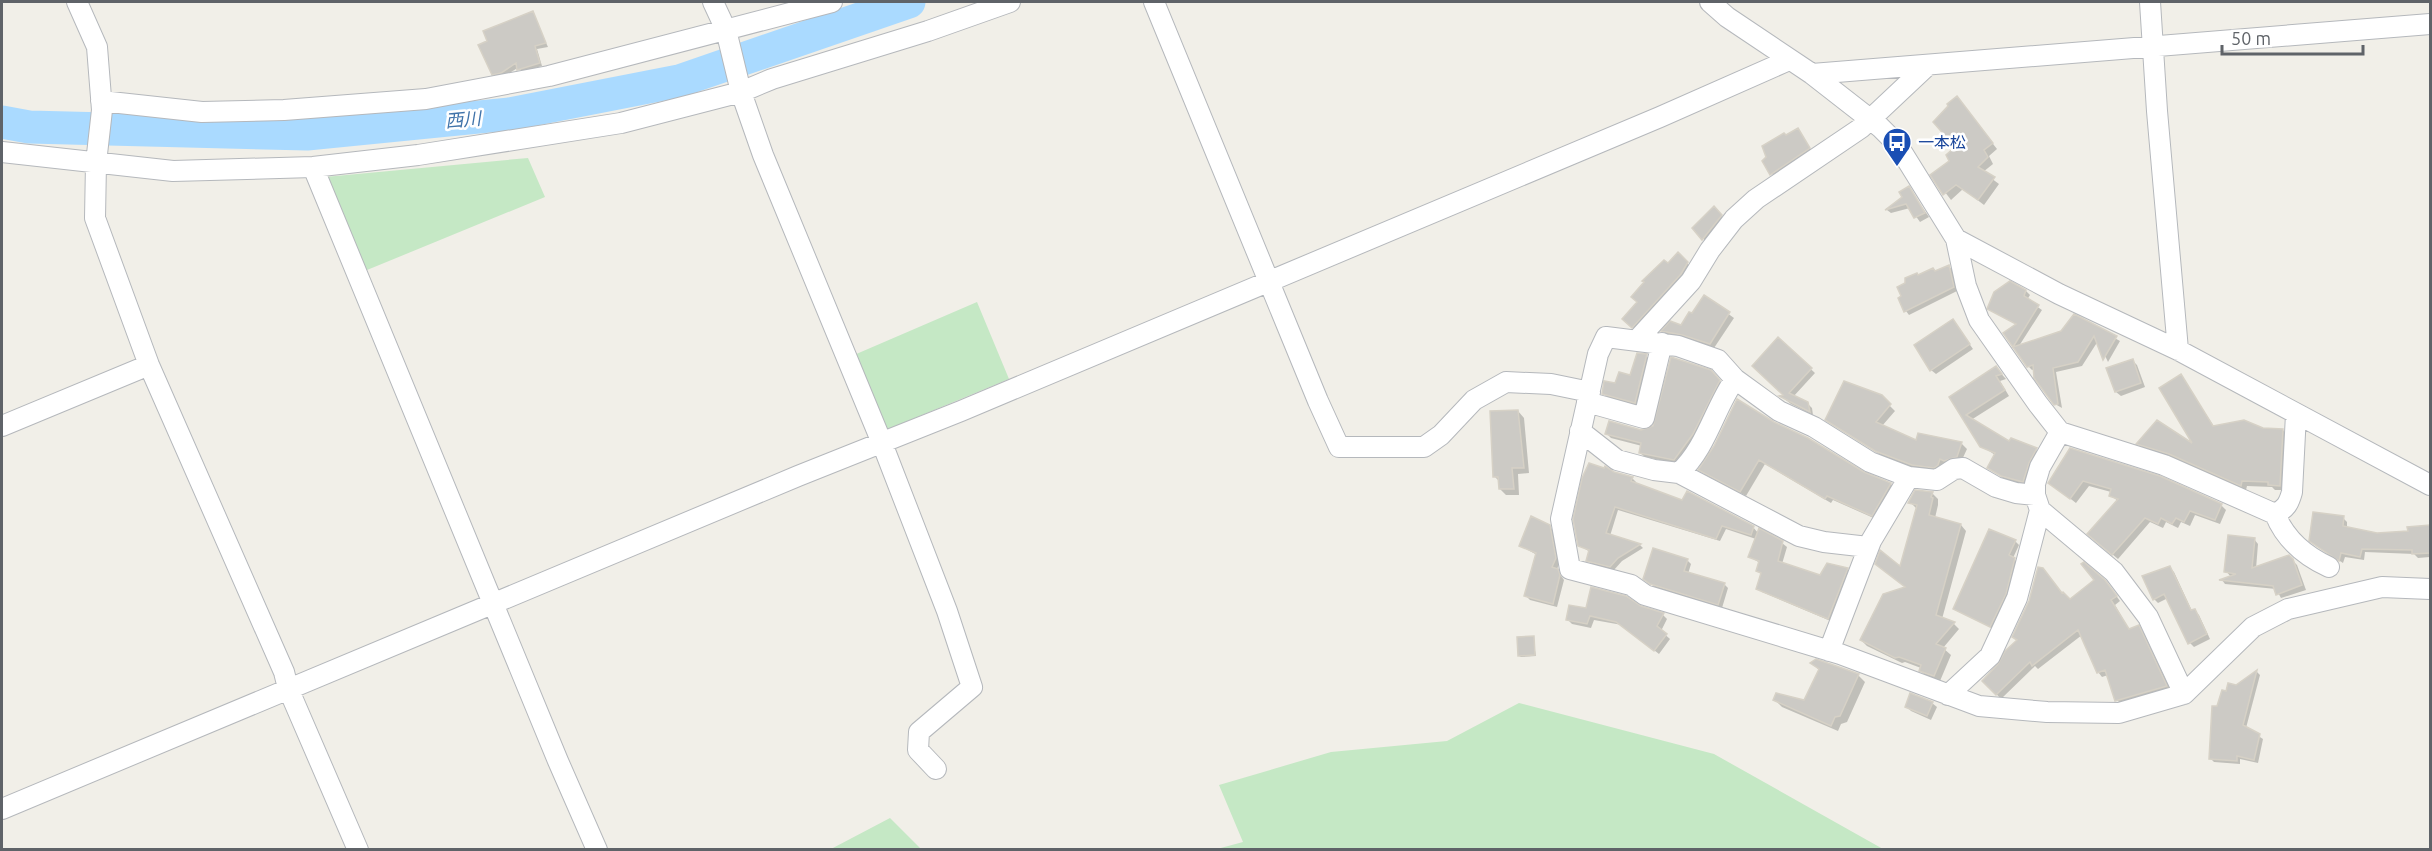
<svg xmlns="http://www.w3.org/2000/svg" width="2432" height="851" viewBox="0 0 2432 851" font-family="Ubuntu,'Noto Sans JP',sans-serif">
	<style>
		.green { fill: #c5e8c5 }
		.shadow { fill: #0003 }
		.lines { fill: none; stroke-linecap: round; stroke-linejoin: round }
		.river { stroke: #aadaff; stroke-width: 33 }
		.building { fill: #cccac5; stroke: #d6d1c6; stroke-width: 1.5 }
		.street-casing { stroke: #b5b8bc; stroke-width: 22 }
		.street { stroke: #fff; stroke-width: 20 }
		.labels { text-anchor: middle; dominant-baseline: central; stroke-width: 5; stroke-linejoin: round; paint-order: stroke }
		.transit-label { font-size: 16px; fill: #164399; stroke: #fff; text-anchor: start }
		.water-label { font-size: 18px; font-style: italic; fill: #4174aa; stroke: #fff }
	</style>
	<rect width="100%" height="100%" fill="#f1efe8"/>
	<path class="green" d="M528,158l17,39 -178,73 -9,-5 -33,-88z
		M977,302l32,77 -123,51 -32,-75z
		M1519,703l195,51 169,95h-666l26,-7 -24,-57 112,-33 116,-11z
		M890,818l31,31h-90z"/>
	<path class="shadow" d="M532,13l16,34 -11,2 5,17 -20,6 -3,-5 -14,9 -8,1 -4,-3z
		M1957,98l40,51 -8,7 4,8 -10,8 16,12 -15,21 -21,-16 -12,11 -19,-25 19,-14 7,-14z
		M1798,130l15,23 -37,25 -4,-4 14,-37z
		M1909,188l20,29 -9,5 -10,-14 -19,5 -4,-3 17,-13z
		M1714,208l11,12 -18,23 -13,-15z
		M1678,255l14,13 -55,63 -13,-12z
		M1949,267l4,3 4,21 -48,24 -3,-4 13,-35z
		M2010,283l16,8 4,4 -3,5 15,10 -23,36 43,-13 13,-17 45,25 -12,21 -10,-21 -16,25 -26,6 6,36 -7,-4 -20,-35 -3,1 -4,-4 -23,-33 12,-8 -24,-14z
		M1705,297l29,21 -20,30 -27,-10 -20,-3 -4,-4 19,-4z
		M1953,321l20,28 -37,25 -5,-4z
		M1778,339l37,34 -22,24 14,6 5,5 1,7 -22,-11 -9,-7 3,-2z
		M1646,356l5,4 -12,46 -31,-8 -5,-5 28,-17z
		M2132,360l5,5 8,22 -24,9 -5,-4z
		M1996,368l10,11 -6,2 9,15 -38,24 39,23 26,7 5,5 -13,31 -21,-5 -18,-13 6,-13 -13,-9 -31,-48z
		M1710,372l13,14 -44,78 -34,-7 -5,-4 2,-7 -31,-8 -4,-4 34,-3 13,-4z
		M2181,376l34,52 68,2 5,6 -3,54h-10l-3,-3 -25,-1 -1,4 -71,-31 -32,-11 -5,-5 59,5z
		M1881,397l14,14 -13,15 36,16 1,-8 43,10 5,5 -6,13 -11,4 -5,-3 -2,7 -3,2 -22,-2 -36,-14 -55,-37z
		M1518,411l6,7 5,55 -11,1 1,21h-13l-6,-6v-7l-5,-5z
		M1715,446l148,28 28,10 5,6 -18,30 -45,-20 -2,3 -66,-39 -19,32 -40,-21 -6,-6z
		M2071,450l150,55 5,5 -6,14 -25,-9 -5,11 -9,-4 -3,6 -12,-6 -3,6 -13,-6 -32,37 -24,-20 24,-38 -8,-6 1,-3 -22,-6 -13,17 -26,-20z
		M1613,473l19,5 4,4 -1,2 118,43 5,6 24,10 5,4 -5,17 39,13 26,-8 4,4 -18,49 -71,-30 -4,-4 4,-13 -4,-4 2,-8 -10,-6 6,-18 -30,-10 -6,12 -102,-31 -8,26 30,9 3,3 -21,13 -8,9 -22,-6 -4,-4 2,-8 -11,-7z
		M1932,493l6,6v6l-3,13 26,7 5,6 -24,88 12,5 5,5 -16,19 8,7 -11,26 -14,-5 -6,-6 1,-2 -16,-6 -3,1 -35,-17 -6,-6 46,-52 -6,-20 16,-59 -7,-7z
		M2343,518l4,4v6l30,6 32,-1v-4l21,-2v30l-12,1 -4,-4 -49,-2 -1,8 -19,-3 -2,6 -28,-18z
		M1549,526l5,5 5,32 -2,7 7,10 -7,27 -27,-7 -4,-4 11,-41 -16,-9z
		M2254,539l4,5 -2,25 33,-12 8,8 9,25 -25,8 -5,-9 -51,-5 -3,-4 9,-3 -5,-6z
		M2015,541l4,4 -6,13 5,5 -9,35 -14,32 -40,-22z
		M1687,560l4,4 -3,10 36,10 4,4 -6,20 -66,-20 -7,-6z
		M2169,567l5,5 18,39 2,-1 5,5 11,24 -16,8 -4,-4 -22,-45 -10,5 -4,-4z
		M2110,587l10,14 -5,4 15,26 8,-4 5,5 28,59 -50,13 -4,-4 -9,-25 -6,2 -4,-5 -16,-37 -44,34 -3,-3 -34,33 -17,-18 34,-40 -4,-4 48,-42 8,6z
		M1641,608l22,7 4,4 -6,12 9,8 -11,15 -37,-29 -28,-5 -3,8 -19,-4 -4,-4 19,-10z
		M1533,638l3,18 -15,1 -2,-1z
		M1813,664l45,11 7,7 -18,40 -6,2 -3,7 -56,-24 -7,-7 30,1 15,-30z
		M2257,672l3,3 -14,53 17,11 -5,24 -18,-4v5l-26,-2 -4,-4 8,-50 18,-21z
		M1932,703l5,4 -6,13 -20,-9 -4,-4z"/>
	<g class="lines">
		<path class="river" d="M2,122l27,5 278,7 203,-20 169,-33 230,-79"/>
	</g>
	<path class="building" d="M533,11l13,32 -11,3 5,17 -23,7 -1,-7 -15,10 -9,2 -14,-30 9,-4 -4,-10z
		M1957,96l36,47 -9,7 4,7 -10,10 17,10 -17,23 -22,-15 -13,10 -13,-20 19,-14 -3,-6 9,-8 -22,-25 15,-16 -1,-2z
		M1798,128l12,20 -40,27 -8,-14 4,-4 -4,-11 22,-13 2,2z
		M1909,186l16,27 -11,5 -8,-14 -21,6 17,-13 -3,-5z
		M1714,206l8,9 -20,25 -10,-12z
		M1678,252l10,10 -7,12 -49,54 -10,-9 15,-17 -6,-5 13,-15 -2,-1 22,-21 4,3z
		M1949,265l5,22 -50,25 -6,-14 3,-2 -4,-9 8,-4v-5l12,-5 1,2 15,-7 2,3z
		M2010,281l16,9 -2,6 15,9 -26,42 48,-16 13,-17 43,22 -14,24 -9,-24 -16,26 -25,6 5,36 -4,1 -20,-27 -1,-13 -6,2 -24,-34 13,-9 -29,-15 7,-17z
		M1704,295l26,17 -20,32 -28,-9 -21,-4 9,-10 11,4 8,-13 3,1z
		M1953,319l17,25 -40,27 -16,-26z
		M1778,337l34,31 -23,25 19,9 2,10 -31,-16 4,-1 -31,-29z
		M1637,353l10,1 -12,49 -33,-9 2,-13 11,2 4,-11 11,3z
		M1671,357l40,13 9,10 -27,54 -19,26 -35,-7 2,-10 -36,-9 4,-13 32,9 12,-4z
		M2133,359l8,24 -26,9 -9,-24z
		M1996,366l6,8 -6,2 9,14 -39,25 43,26 2,-3 26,10 -8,15 -6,19 -22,-6 -14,-8 8,-15 -15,-6 -31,-50z
		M2181,374l32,52 31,-6 19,8 20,1 -3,57 -12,-1v-3l-26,-1 -1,5 -72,-32 -33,-10 21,-24 35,23 -33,-55z
		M1844,381l38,14 9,9 -15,18 40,18 2,-7 44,9 -5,15 -13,4 -4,-2 -2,6 -4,3 -22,-3 -37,-14 -50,-31z
		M1737,399l37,23 34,16 56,34 27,11 -19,33 -45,-20 -2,3 -66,-39 -19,32 -42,-22 16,-24z
		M1518,410l6,58h-12l2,21h-15l-1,-12h-5l-3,-66z
		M2070,448l90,28 62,28 -7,16 -25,-9 -6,11 -8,-4 -4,6 -11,-6 -3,6 -13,-6 -33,37 -25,-21 31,-35 -9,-3 2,-7 -28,-8 -13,18 -22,-16z
		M1589,463l15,5 1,-2 9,6 19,5 -2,4 51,19 5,-9 67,35 -3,9 -29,-9 -6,13 -101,-32 -9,26 35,11 -23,14 -8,9 -24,-6 3,-11 -11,-4 -5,-27 9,-41z
		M1915,490l18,2 -2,5 2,1 -4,17 32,9 -25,91 19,7 -19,22 10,4 -12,28 -15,-5 2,-6 -22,-8 -4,1 -35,-18 23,-46 22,-7 -30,-23 5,-14 20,16 17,-61 -9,-2z
		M2313,512l31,4 -1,10 34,7 31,-2 -1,-4 23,-2v28l-18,1v-4l-50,-1 -2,8 -19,-4 -2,8 -30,-20z
		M1531,516l19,9 6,33 -4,9 6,2 2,6 -7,29 -29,-8 12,-43 -17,-7z
		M1759,528l24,13 -5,20 42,14 7,-12 21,5 -20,51 -72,-30 5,-16 -5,-2 3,-10 -11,-4z
		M1989,529l27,11 -7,15 6,3 -9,36 -16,33 -37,-18z
		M2228,535l27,3 -3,30 37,-13 4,4 9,26 -26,10 -3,-9 -54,-6 17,-6 -12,-2z
		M1653,548l35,11 -4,12 41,12 -7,22 -68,-21 -7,-5z
		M2084,562l21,18 12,16 -6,4 18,29 10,-4 28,61 -52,15 -10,-31 -8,3 -19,-43 -46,36 -2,-4 -34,33 -14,-14 16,-17 7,-13 12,-11 -5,-3 17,-36 9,-34 5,1 19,25 1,-1 7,7 24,-19 -13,-16z
		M2170,566l21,44 4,-1 12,25 -19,10 -24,-50 -11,6 -11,-24z
		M1591,587l35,9 15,10 23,7 -7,13 10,8 -13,17 -38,-29 -26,-6 -3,8 -21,-4 3,-15 17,3z
		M1534,636l1,19 -17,1 -1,-19z
		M1816,659l43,15 -19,42 -5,1 -4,9 -58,-26 3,-7 28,7 15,-31 -9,-6z
		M2257,670l-14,55 17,9 -6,26 -17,-4v5l-28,-2 3,-53h5l5,-16 4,1 2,-8 8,2z
		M1910,693l23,9 -6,14 -22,-9z"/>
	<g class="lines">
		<g class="street-casing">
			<path id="street" d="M77,2l20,45 5,63 -6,53 -1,55 54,147 135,307 4,16 70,162
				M713,2l13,28 15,62 22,63 119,288 65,168 25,76 -53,45 -1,18 18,19
				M1154,2l164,399 21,46h85l17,-12 33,-35 32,-18 45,2 39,8
				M1710,2l17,15 85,57 68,53 17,17 59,95 103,55 119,56 252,135
				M2150,2l7,109 21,239
				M1812,74l618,-50
				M101,101l101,11 82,-2 142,-11 123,-23 283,-74
				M2,152l171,19 140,-4 105,-12 203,-32 120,-31 31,-13 156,-48 82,-29
				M313,167l245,594 39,89
				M1956,239l10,47 13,34 59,84 22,28 104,33 111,49c10,25 30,42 54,53
				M1638,339l53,-58 19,-31 24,-31 22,-20 105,-71 67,-63
				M1587,402l57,16 18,-75
				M2,426l147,-61
				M1580,431l37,29 37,10 25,3c28,-26 35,-64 56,-94
				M1679,473l120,63 25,6 44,5
				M2035,495l-19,-2 -20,-6 -33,-19 -9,1 -17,11 -28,-3 -39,-15 -56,-35 -35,-16 -44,-32 -17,-19 -40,-14 -72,-9 -8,17 -37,165 9,50 61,16 14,10 195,59 139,52 68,6 72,1 65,-19 69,-67 35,-18 94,-22 48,2
				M2040,510l74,62 34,45 36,77
				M2275,514c11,-5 14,-11 17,-22l4,-78
				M1829,651l42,-110 38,-64
				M1948,695l42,-39 27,-58 23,-88 -5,-15v-11l5,-17 20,-35
				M2,809l796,-333 163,-65 699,-294 129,-57"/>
		</g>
		<use href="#street" class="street"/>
	</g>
	<defs>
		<g id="bus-pin" transform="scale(1.5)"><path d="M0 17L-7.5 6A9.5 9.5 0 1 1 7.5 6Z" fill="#1a4fb4" stroke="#fff"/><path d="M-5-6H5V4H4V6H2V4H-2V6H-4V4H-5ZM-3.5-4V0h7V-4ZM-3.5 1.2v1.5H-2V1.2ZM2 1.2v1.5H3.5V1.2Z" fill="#fff"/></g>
	</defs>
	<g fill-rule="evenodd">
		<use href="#bus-pin" x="1897" y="142"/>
	</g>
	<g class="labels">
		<g class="transit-label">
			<text x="1918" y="142">一本松</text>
		</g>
		<g class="water-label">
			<text transform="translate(463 119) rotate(-5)">西川</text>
		</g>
	</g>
	<rect width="2432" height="851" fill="none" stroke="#5f6368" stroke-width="6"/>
	<path d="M2222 45v9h141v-9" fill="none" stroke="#5f6368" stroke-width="3"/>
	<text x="2231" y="45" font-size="18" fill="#5f6368" stroke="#ffffff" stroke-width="4.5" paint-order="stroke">50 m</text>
</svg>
